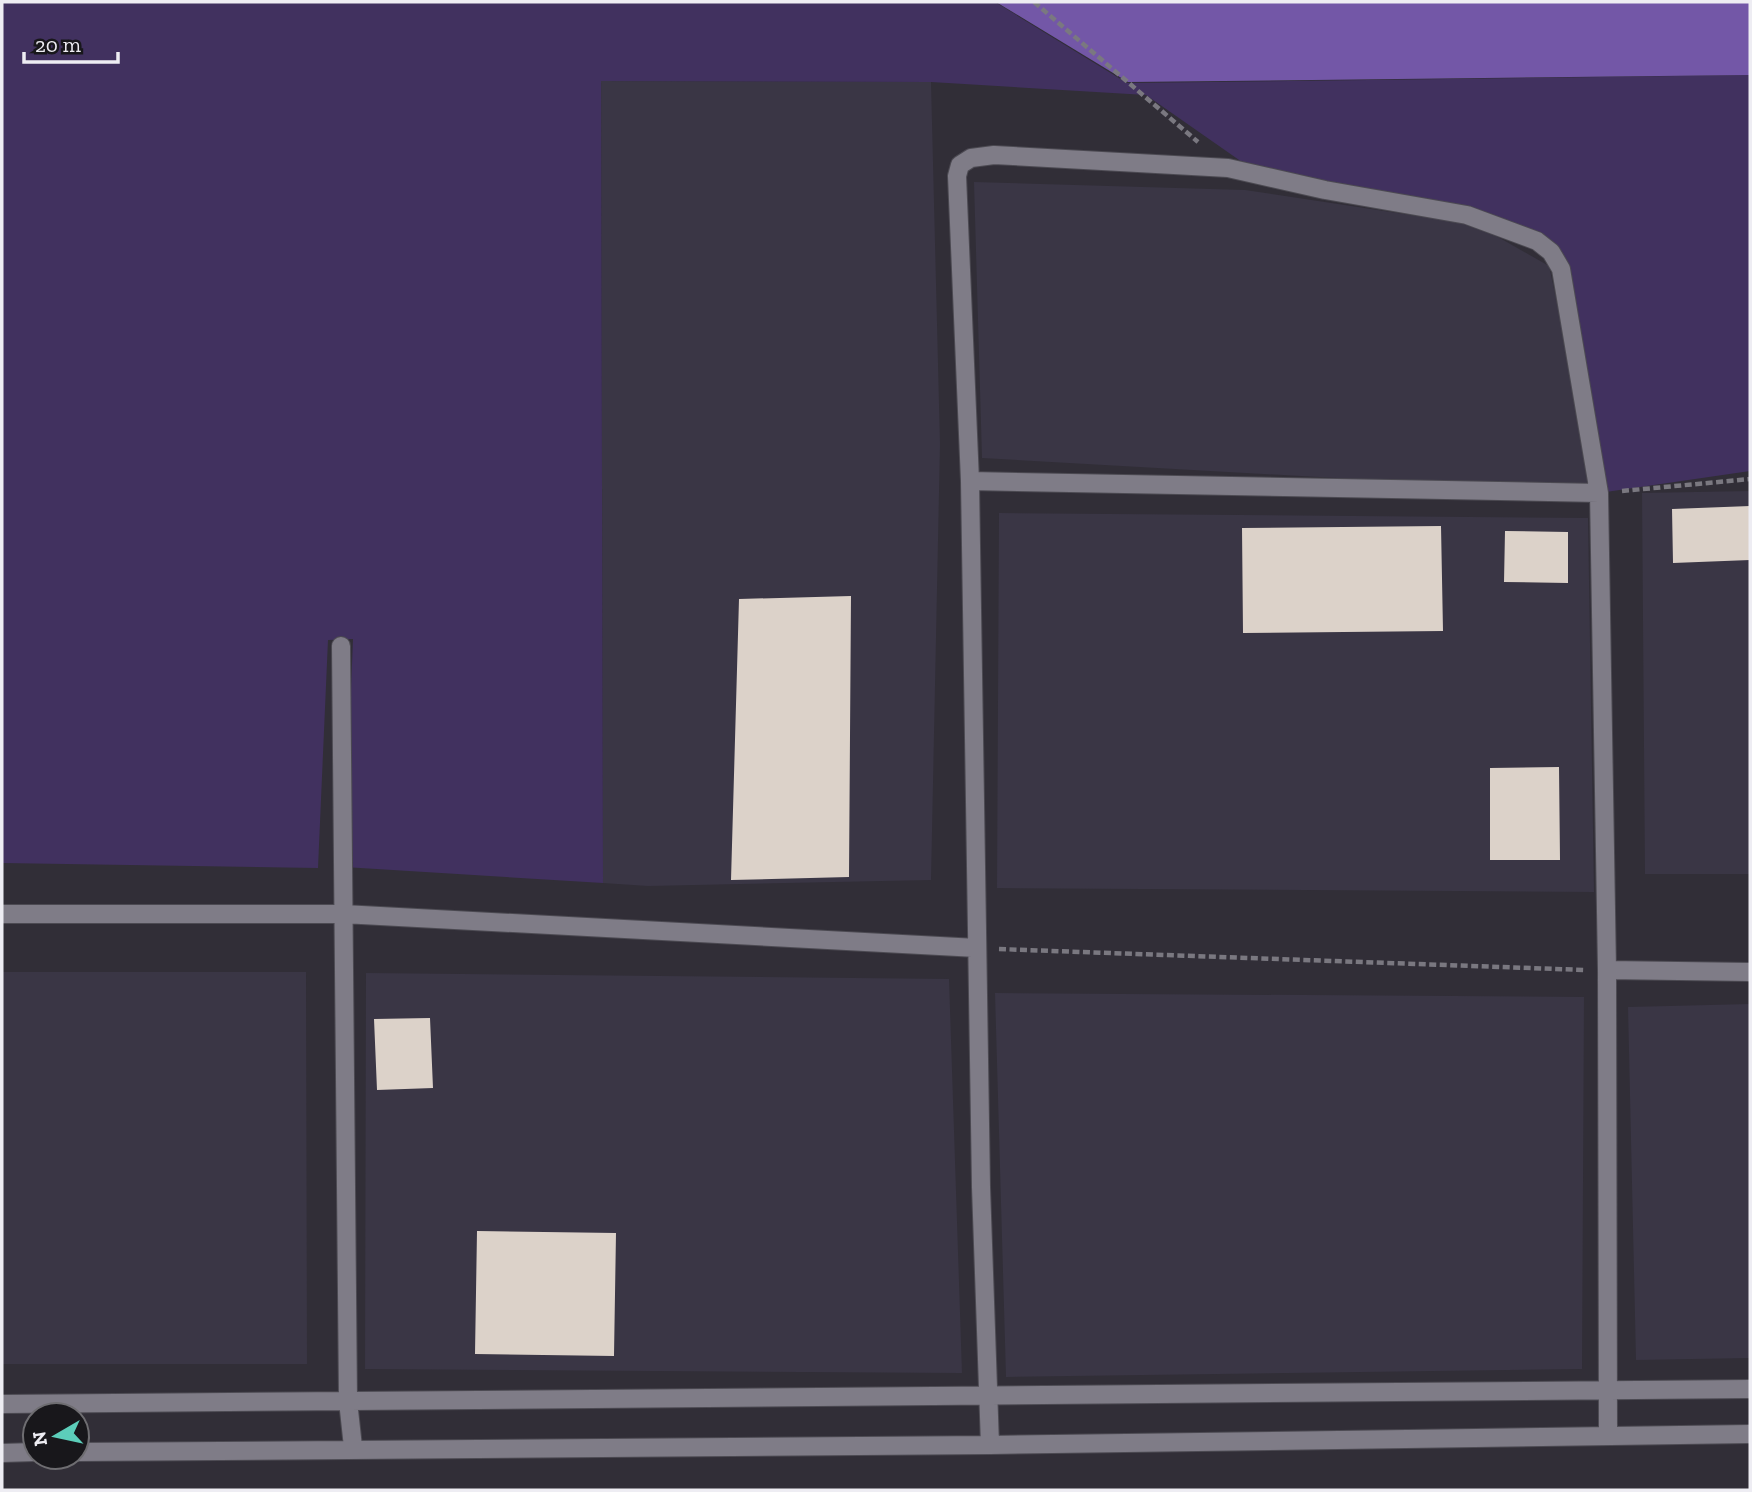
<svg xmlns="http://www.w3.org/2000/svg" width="1752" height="1492" viewBox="0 0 1752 1492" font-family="'Zilla Slab',serif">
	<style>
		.built { fill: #3a3645 }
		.green { fill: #41315f }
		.forest { fill: #7357a7 }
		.building { fill: #dcd2c9 }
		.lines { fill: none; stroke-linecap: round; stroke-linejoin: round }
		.minor-casing { stroke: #4c4a52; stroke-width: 20 }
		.path { stroke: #7a7880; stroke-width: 4.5; stroke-dasharray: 7 3.5; stroke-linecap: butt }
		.minor { stroke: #7f7c87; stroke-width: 18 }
	</style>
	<rect width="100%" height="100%" fill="#312e37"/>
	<path class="built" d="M601,81l330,1 9,362 -9,436 -283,6 -45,-3z
		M974,182l271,8 232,35 72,41 50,227 -617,-35z
		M1750,491v383h-105l-3,-381z
		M999,513l589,5 6,374 -597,-4z
		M2,972h304l1,392h-305z
		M366,973l583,6 13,394 -597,-4z
		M995,993l589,4 -2,372 -576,8z
		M1750,1004v354l-114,2 -8,-353z"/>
	<path class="green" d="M2,2h993l132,81 623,-8v396l-151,22 -34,-201 -29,-51 -274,-65 -116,-81 -215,-13 -330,-1 2,802 -259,-16 9,-228 -25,1 -10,228 -316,-5z"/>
	<path class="forest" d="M996,2h754v73l-622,7z"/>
	<path class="building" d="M1750,506v54l-77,3 -1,-54z
		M1441,526l2,105 -200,2 -1,-105z
		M1505,531l63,1v51l-64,-1z
		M851,596l-2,281 -118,3 8,-281z
		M1559,767l1,93h-70v-92z
		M430,1018l3,70 -56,2 -3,-71z
		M477,1231l139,2 -2,123 -139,-2z"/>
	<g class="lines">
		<g class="minor-casing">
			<path id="minor" d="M970,481l629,12
				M341,646l7,755 5,46
				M2,914h341l634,34
				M1607,970l143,2
				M2,1404l1748,-15
				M990,1445l-9,-258 -11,-706 -13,-305 3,-11 11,-7 23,-3 234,13 97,22 142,25 70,26 14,11 10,17 38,224 8,477 1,466
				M77,1452l913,-7 760,-11
				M2,1453l33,-1"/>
		</g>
		<path class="path" d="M1034,2l164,140
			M1622,491l128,-12
			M999,949l586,21"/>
		<use href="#minor" class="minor"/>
	</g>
	<rect width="1752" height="1492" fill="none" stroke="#eeedf3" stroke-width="7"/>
	<g transform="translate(56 1436) rotate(261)"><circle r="33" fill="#18171b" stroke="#6e6d71" stroke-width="2"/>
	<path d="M0-5L12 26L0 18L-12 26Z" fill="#5cceba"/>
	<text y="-10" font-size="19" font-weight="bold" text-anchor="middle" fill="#eeedf3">N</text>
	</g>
	<path d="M24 52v10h94v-10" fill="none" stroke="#eeedf3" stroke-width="3.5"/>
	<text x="35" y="52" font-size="21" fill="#eeedf3" stroke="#18171b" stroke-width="5" paint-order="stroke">20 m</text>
</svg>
